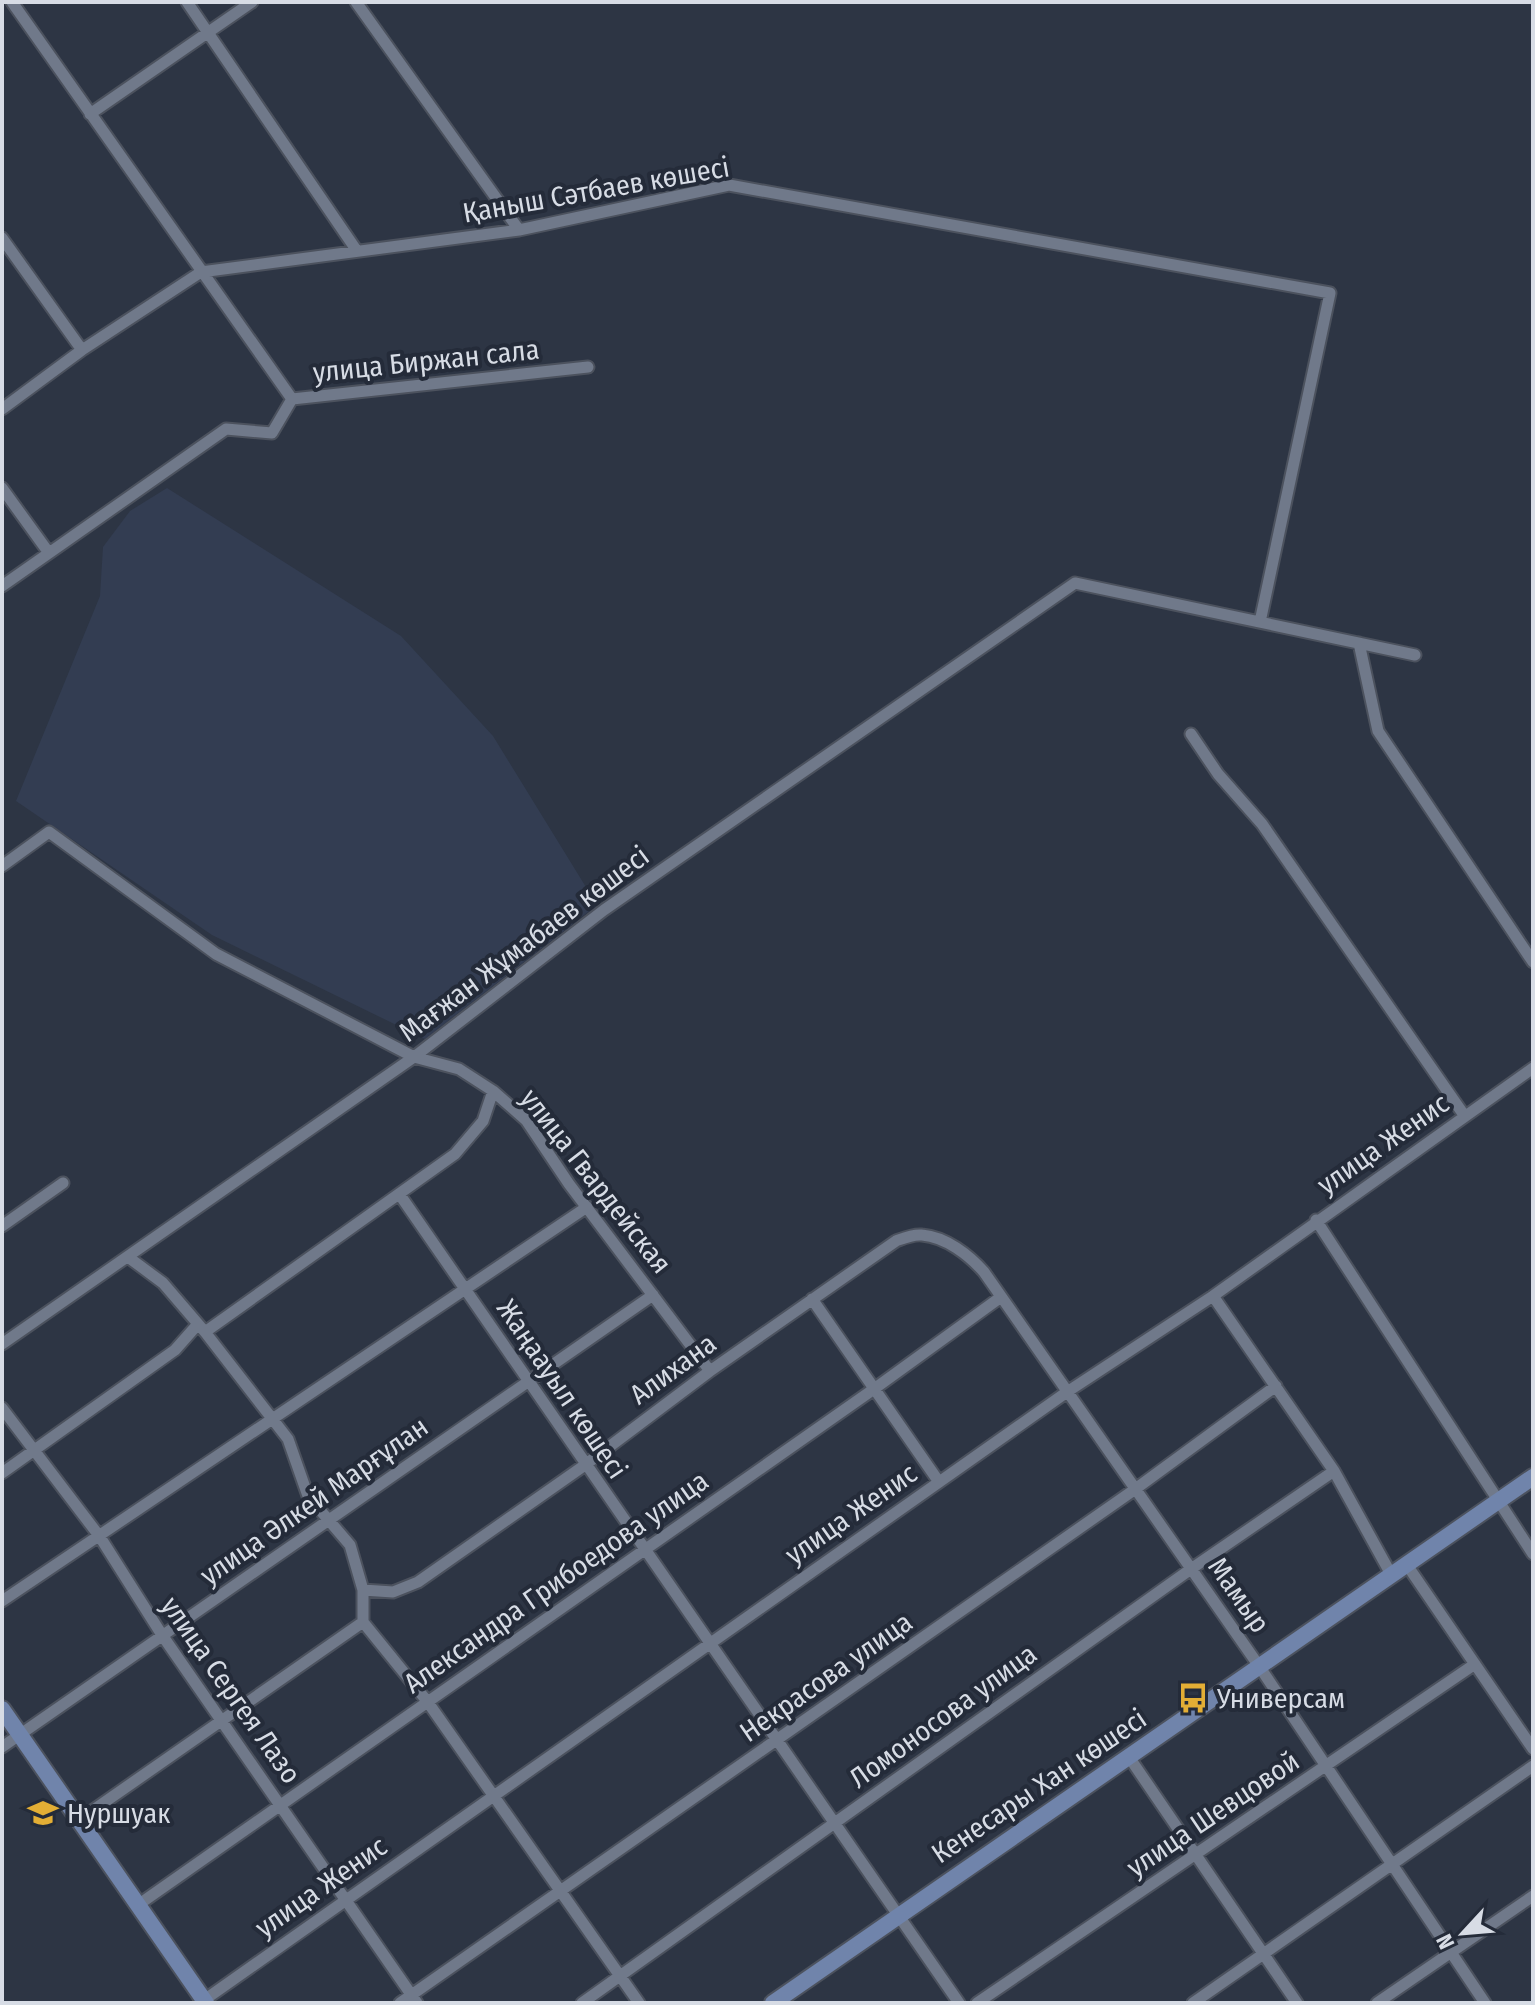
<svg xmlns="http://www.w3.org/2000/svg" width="1535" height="2005" viewBox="0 0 1535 2005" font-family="'Fira Sans Condensed',sans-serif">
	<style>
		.built { fill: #333d52 }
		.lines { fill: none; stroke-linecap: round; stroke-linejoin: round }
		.street-casing { stroke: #4c525e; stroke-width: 15 }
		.secondary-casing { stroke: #4c525e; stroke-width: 20 }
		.street { stroke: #70798a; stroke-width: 11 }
		.secondary { stroke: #7084ab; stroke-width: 16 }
		.labels { text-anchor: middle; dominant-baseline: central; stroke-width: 8; stroke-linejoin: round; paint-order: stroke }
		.street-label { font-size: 28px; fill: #d7dce5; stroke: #242b39 }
		.poi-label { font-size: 28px; fill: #d7dce5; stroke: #242b39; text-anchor: start }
	</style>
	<rect width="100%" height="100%" fill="#2d3544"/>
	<path class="built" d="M167,488l234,148 92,100 104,169 -172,134 -213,-104 -196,-134 84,-205 3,-49 27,-36z"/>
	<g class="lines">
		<g class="street-casing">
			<path id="street" d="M12,2l280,397
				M187,2l170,249
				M356,2l163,228
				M90,114l162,-112
				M2,238l80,112
				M2,409l80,-59 119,-78 318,-42 210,-45 601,108 -70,329
				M2,488l47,65
				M2,586l224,-157 46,4 20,-34 296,-32
				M1359,643l19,88 155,231
				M1191,734l27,40 44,50 202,291
				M2,866l47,-34 167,122 198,103 45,12 34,22 33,29 43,64 141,187
				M400,1195l559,808
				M1316,1220l217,334
				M2,1226l61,-43
				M128,1257l35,26 42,49 83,107 20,57 42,49 13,45v32
				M1213,1296l121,175 58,105
				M812,1299l127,183
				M205,1332l250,-178 28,-33 10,-30
				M2,1344l412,-287 190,-147 471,-327 340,72
				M2,1408l98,129 62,98 255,368
				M2,1473l173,-123 23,-26
				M1407,1565l126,184
				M363,1590l30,2 25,-10 167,-117 125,-94 186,-130c8,-3 17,-7 26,-6 24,2 47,20 62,37l275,394 226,337
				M2,1601l585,-394
				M363,1622l64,79 212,302
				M2,1747l651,-452
				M1129,1757l168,246
				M79,1820l284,-198
				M138,1905l736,-516 127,-92
				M200,2003l867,-611 146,-96 320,-228
				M400,2003l734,-513 142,-104
				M582,2003l609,-434 143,-98
				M977,2003l498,-339
				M1193,2003l340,-237
				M1377,2003l156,-107"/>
		</g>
		<g class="secondary-casing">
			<path id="secondary" d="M2,1709l204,294
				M773,2003l760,-526"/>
		</g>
		<use href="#street" class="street"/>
		<use href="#secondary" class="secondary"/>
	</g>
	<defs>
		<g id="bus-bare" transform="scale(2.4)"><path d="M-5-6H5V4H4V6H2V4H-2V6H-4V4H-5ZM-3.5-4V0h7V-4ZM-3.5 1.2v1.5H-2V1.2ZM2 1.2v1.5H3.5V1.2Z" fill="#e3ae35" stroke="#242b39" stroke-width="2.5" paint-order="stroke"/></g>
		<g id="school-bare" transform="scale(2.4)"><path d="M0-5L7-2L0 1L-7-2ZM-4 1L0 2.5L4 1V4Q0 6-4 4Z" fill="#e3ae35" stroke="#242b39" stroke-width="2.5" paint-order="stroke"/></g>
	</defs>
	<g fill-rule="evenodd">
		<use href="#bus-bare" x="1193" y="1698"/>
		<use href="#school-bare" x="43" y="1813"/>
	</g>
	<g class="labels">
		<g class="street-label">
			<text transform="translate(596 190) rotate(-10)">Қаныш Сәтбаев көшесі</text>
			<text transform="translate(426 361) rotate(-6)">улица Биржан сала</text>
			<text transform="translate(524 944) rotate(-37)">Мағжан Жұмабаев көшесі</text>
			<text transform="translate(1383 1144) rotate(-35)">улица Женис</text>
			<text transform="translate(596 1181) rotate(52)">улица Гвардейская</text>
			<text transform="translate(673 1369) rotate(-36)">Алихана</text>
			<text transform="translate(562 1389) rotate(56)">Жаңаауыл көшесі</text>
			<text transform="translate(314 1501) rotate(-35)">улица Әлкей Марғұлан</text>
			<text transform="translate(851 1514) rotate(-35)">улица Женис</text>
			<text transform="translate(556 1582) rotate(-35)">Александра Грибоедова улица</text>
			<text transform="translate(1239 1595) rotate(55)">Мамыр</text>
			<text transform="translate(826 1677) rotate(-35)">Некрасова улица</text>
			<text transform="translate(231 1690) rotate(55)">улица Сергея Лазо</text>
			<text transform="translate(943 1716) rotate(-36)">Ломоносова улица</text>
			<text transform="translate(1039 1786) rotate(-34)">Кенесары Хан көшесі</text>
			<text transform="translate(1213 1814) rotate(-34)">улица Шевцовой</text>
			<text transform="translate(321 1887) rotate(-35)">улица Женис</text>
		</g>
		<g class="poi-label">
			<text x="1217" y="1698">Универсам</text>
			<text x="67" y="1813">Нуршуак</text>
		</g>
	</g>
	<rect width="1535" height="2005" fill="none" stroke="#d7dce5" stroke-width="8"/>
	<g transform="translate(1463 1933) rotate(244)" stroke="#242b39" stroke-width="6" paint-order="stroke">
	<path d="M0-6L14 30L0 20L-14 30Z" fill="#d7dce5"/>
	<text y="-12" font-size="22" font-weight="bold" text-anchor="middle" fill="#d7dce5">N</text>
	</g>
</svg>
